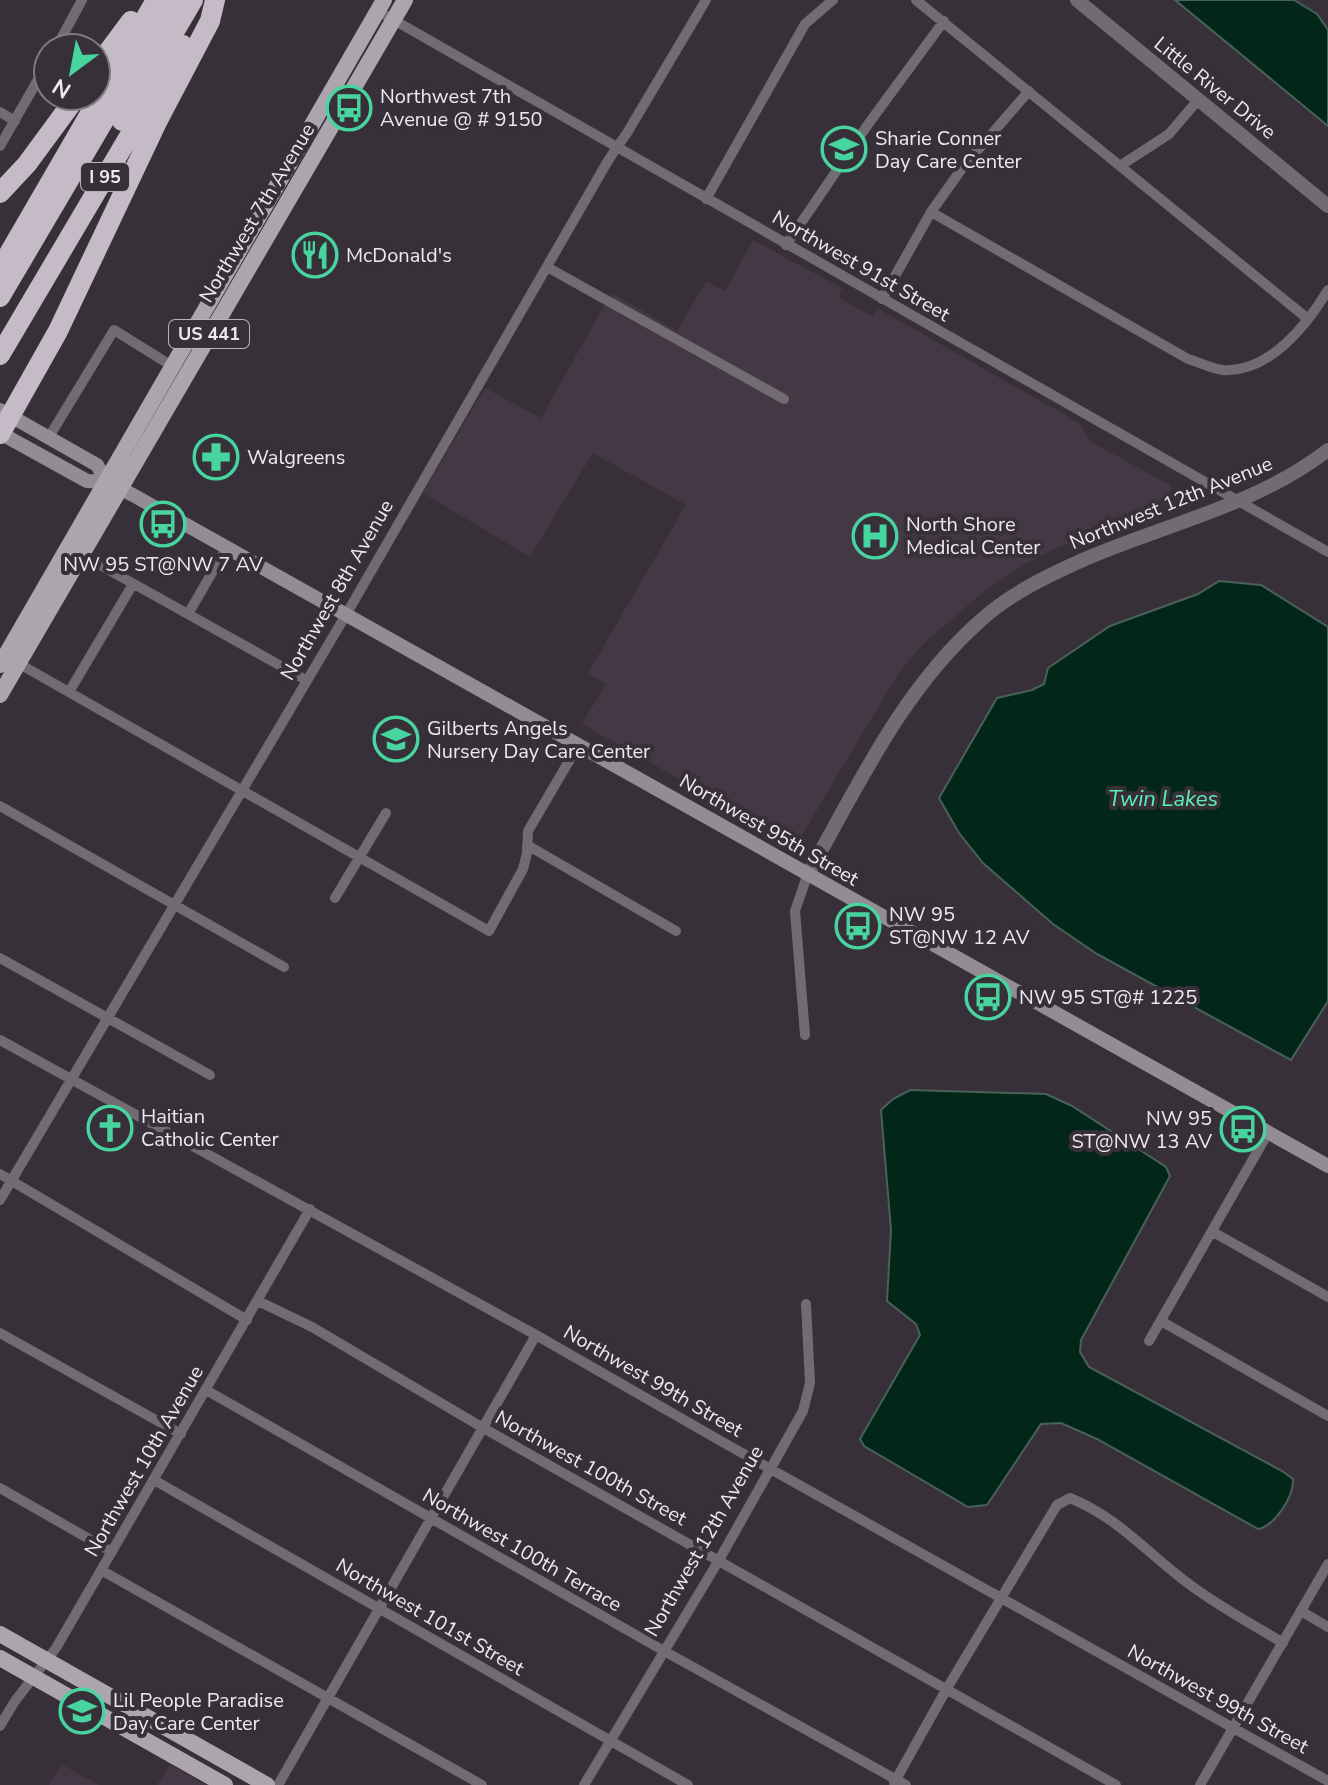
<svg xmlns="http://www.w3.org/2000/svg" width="1328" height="1785" viewBox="0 0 1328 1785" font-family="'Nunito Sans',sans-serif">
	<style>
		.built { fill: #443845 }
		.water { fill: #022719; stroke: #496159; stroke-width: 2 }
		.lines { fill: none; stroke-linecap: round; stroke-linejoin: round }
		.minor { stroke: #716c71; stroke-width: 10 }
		.tertiary { stroke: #716c71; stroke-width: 14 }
		.secondary { stroke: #938c93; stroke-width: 14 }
		.primary { stroke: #ada5ae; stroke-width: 16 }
		.motorway { stroke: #c5bbc6; stroke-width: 20 }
		.labels { text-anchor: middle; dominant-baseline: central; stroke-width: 8; stroke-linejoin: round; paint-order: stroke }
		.shield { fill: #383039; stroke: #b7b2b8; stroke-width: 2 }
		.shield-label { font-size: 18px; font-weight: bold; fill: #eee9ef }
		.street-label { font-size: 20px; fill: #eee9ef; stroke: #383039 }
		.poi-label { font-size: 20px; fill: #eee9ef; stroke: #383039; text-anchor: start }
		.water-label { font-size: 22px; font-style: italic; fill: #58f2b6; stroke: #383039 }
	</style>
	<rect width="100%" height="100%" fill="#383039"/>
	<path class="built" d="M753,240l89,48 -4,9 34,19 5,-8 188,107 15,9 10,17 81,45 -2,18 -117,46 -29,15 -37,25 -62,53 -26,31 -97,163 -12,4 -207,-117 24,-40 -18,-11 98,-168 -93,-52 -63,104 -107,-64 62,-105 56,30 64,-114 9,-10 63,37 29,-50 19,10z
		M61,1764l38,21h-50z
		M170,1765l36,20h-49z"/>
	<path class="water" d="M1175,0h119l23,14 11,16v96z
		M1219,581l42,4 67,42v374l-37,59 -194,-106 -44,-30 -70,-61 -24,-30 -20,-35 58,-100 35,-8 12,-6 4,-16 62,-42 88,-32z
		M910,1090l136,4 26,12 94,61 4,9 -89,164 -1,12 9,15 193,104 11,8c1,17 -18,47 -35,50l-161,-90 -36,-16 -20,1 -54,81 -19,2 -104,-61 -4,-7 60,-104 -4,-11 -29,-23 4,-71 -10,-120 12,-11z"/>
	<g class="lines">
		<path class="minor" d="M916,0l392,319
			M378,11l950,541
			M56,48l26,-48
			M0,112l15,9
			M0,146l48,-84
			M1120,166l49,-32 29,-34
			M706,199l99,-175 28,-24
			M931,212l257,147c11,3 24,10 35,11 46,3 84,-45 105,-80
			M786,245l83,-122 75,-102
			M547,267l237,132
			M882,299l49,-87 32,-45 66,-76
			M49,437l65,-107 58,36
			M82,555l224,125
			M188,614l39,-67
			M16,662l473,269 34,-62 4,-16 1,-22 51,-87
			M69,692l64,-108
			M0,806l284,161
			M527,845l149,86
			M335,898l51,-85
			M0,958l210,117
			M805,1035l-10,-124 12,-35
			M0,1040l536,295 190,109 602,337
			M0,1174l247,146
			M0,1200l347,-587 262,-454 18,-26 79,-133
			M1213,1232l115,65
			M258,1301l54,26 173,102 631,356
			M1161,1321l167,95
			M0,1333l181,101
			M1149,1341l119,-208
			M206,1390l458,261 242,134
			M154,1480l534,305
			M0,1488l112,64
			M101,1570l381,215
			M1301,1611l27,16
			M0,1726l15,-25 41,-53 254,-439
			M894,1783l52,-93 111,-185 13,-7c49,20 77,55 119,86 29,22 63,40 94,59
			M278,1785l258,-450
			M584,1785l135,-225 84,-149 7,-28 -4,-79
			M1200,1785l128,-221"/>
		<path class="tertiary" d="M1077,0l251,206
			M807,876c51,-90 95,-186 173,-255 29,-27 69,-46 105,-62 81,-35 172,-54 243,-109"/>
		<path class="secondary" d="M0,410l97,55 10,17
			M0,433l87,48 20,1 26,13 1195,671"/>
		<path class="primary" d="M0,665l384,-665
			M0,695l405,-695
			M0,1634l267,151
			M0,1658l225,127"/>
		<path class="motorway" d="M96,68l35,-47
			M122,121l71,-121
			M0,193l27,-29 50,-68
			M0,269l156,-269
			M0,297l175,-297
			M0,355l183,-310
			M0,434l58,-103 100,-211 52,-99 5,-21"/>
	</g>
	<defs>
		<g id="bus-ring" transform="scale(2.3)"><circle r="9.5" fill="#383039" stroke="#47d49e" stroke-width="1.5"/><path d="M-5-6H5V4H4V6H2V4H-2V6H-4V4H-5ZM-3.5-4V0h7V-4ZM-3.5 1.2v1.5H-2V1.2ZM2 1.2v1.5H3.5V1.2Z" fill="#47d49e"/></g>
		<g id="school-ring" transform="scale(2.3)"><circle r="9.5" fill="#383039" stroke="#47d49e" stroke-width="1.5"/><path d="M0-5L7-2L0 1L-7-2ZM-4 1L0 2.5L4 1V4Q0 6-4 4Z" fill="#47d49e"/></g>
		<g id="restaurant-ring" transform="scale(2.3)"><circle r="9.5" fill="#383039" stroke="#47d49e" stroke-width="1.5"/><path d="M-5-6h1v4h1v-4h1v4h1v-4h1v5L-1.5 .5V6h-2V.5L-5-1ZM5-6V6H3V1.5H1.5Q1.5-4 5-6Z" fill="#47d49e"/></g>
		<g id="pharmacy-ring" transform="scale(2.3)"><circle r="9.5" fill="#383039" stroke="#47d49e" stroke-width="1.5"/><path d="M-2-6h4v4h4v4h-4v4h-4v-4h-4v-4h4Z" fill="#47d49e"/></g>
		<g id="hospital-ring" transform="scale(2.3)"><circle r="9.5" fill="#383039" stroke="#47d49e" stroke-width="1.5"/><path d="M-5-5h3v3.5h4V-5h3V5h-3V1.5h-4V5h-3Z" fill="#47d49e"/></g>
		<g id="church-ring" transform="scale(2.3)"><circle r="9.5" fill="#383039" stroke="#47d49e" stroke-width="1.5"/><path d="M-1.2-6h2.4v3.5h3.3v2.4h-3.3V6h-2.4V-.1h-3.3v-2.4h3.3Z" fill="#47d49e"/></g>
	</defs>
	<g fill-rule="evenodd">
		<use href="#bus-ring" x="349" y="108"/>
		<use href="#school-ring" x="844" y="149"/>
		<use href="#restaurant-ring" x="315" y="255"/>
		<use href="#pharmacy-ring" x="216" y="457"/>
		<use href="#bus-ring" x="163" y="524"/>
		<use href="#hospital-ring" x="875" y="536"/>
		<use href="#school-ring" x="396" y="739"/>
		<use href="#bus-ring" x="858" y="926"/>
		<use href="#bus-ring" x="988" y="997"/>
		<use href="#church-ring" x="110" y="1128"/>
		<use href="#bus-ring" x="1243" y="1129"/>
		<use href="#school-ring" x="82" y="1711"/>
	</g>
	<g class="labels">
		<g class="shield">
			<rect x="81" y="163" width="48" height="28" rx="6"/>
			<rect x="169" y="320" width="80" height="28" rx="6"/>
		</g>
		<g class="shield-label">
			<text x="105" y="177">I 95</text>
			<text x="209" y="334">US 441</text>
		</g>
		<g class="street-label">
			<text transform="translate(1215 88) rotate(39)">Little River Drive</text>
			<text transform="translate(257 213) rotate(-59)">Northwest 7th Avenue</text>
			<text transform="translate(861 266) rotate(30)">Northwest 91st Street</text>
			<text transform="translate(1171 503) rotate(-22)">Northwest 12th Avenue</text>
			<text transform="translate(337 590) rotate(-60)">Northwest 8th Avenue</text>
			<text transform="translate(769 830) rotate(30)">Northwest 95th Street</text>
			<text transform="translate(653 1381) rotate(30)">Northwest 99th Street</text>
			<text transform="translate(144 1461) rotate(-60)">Northwest 10th Avenue</text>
			<text transform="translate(591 1468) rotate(29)">Northwest 100th Street</text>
			<text transform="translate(704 1541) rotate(-60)">Northwest 12th Avenue</text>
			<text transform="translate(522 1550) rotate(30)">Northwest 100th Terrace</text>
			<text transform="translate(430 1617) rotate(30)">Northwest 101st Street</text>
			<text transform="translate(1218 1699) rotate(29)">Northwest 99th Street</text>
		</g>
		<g class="poi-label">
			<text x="380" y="96">Northwest 7th<tspan x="380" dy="23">Avenue @ # 9150</tspan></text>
			<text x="875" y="138">Sharie Conner<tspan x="875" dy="23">Day Care Center</tspan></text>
			<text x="346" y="255">McDonald's</text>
			<text x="247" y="457">Walgreens</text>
			<text x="906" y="524">North Shore<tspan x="906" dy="23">Medical Center</tspan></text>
			<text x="163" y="564" text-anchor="middle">NW 95 ST@NW 7 AV</text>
			<text x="427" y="728">Gilberts Angels<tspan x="427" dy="23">Nursery Day Care Center</tspan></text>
			<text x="889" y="914">NW 95<tspan x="889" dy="23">ST@NW 12 AV</tspan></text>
			<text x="1019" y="997">NW 95 ST@# 1225</text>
			<text x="141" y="1116">Haitian<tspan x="141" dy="23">Catholic Center</tspan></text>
			<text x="1212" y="1118" text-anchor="end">NW 95<tspan x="1212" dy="23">ST@NW 13 AV</tspan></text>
			<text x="113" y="1700">Lil People Paradise<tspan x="113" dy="23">Day Care Center</tspan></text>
		</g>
		<g class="water-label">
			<text x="1163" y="799">Twin Lakes</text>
		</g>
	</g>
	<g transform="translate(72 72) rotate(212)"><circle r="38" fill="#383039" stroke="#817a82" stroke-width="2"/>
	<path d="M0-6L14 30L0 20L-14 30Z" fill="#47d49e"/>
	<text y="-12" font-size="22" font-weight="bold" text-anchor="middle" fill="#eee9ef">N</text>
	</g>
</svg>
